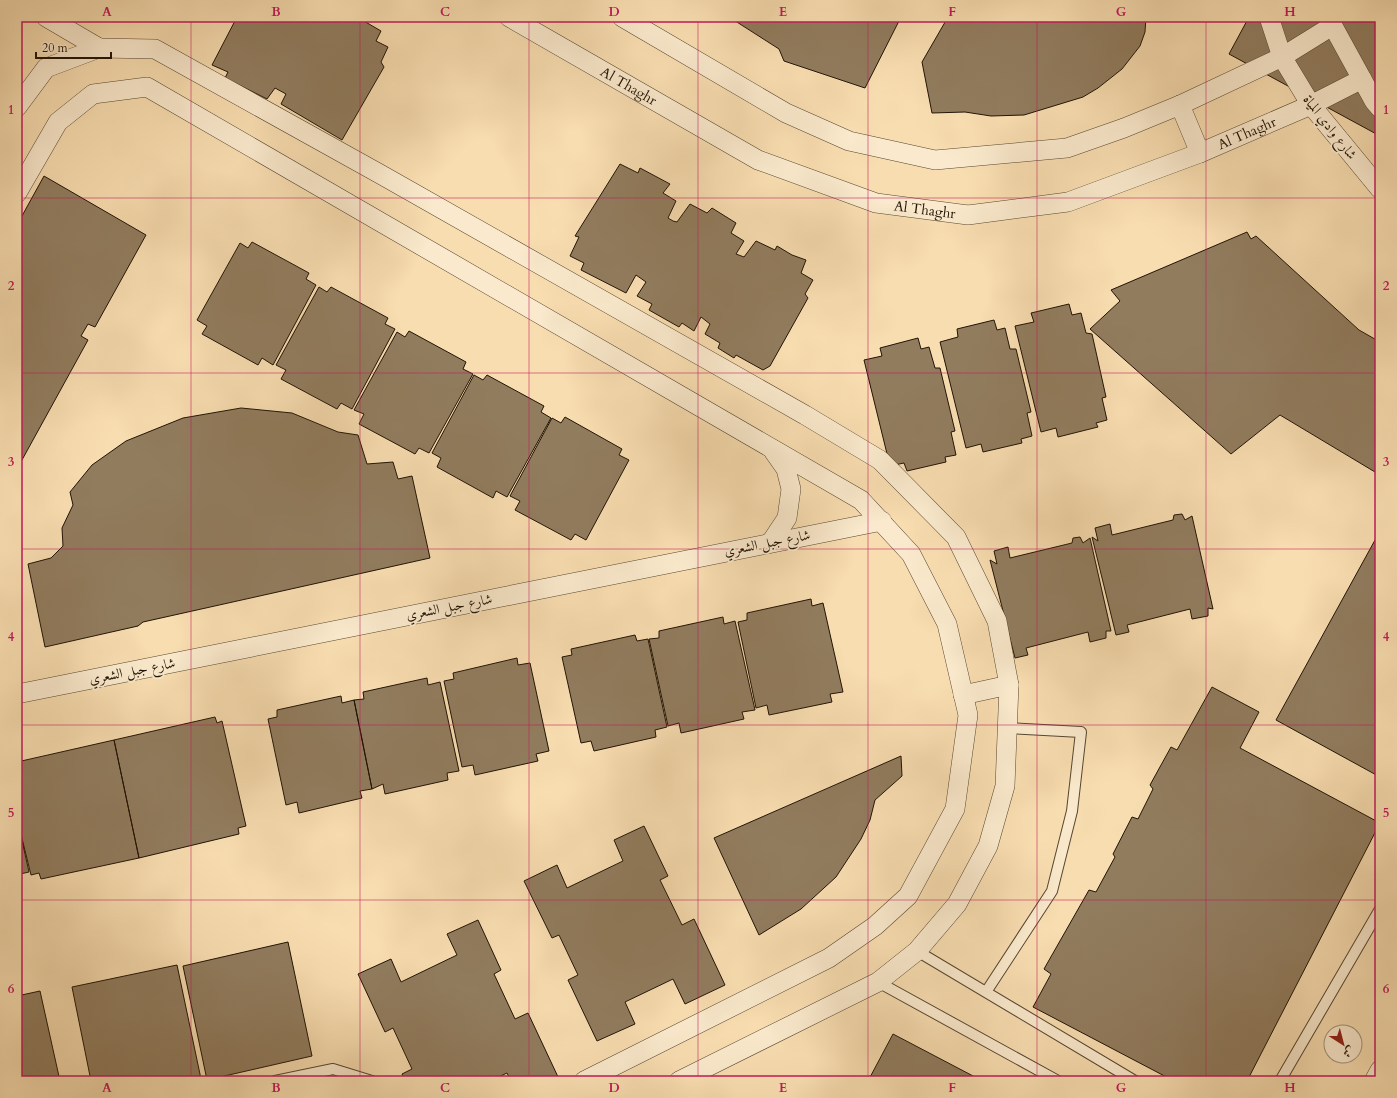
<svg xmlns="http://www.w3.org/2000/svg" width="1397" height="1098" viewBox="0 0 1397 1098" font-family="Cardo,Amiri,serif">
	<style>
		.building { fill: #917c5e; stroke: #211305 }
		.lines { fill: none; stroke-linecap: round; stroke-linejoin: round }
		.lane-casing { stroke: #574630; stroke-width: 12 }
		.street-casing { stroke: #574630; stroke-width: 20 }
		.lane { stroke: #fae9cc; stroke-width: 10 }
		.street { stroke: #fae9cc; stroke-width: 19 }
		.grid { fill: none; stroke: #c2185b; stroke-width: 1; stroke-opacity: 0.55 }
		.labels { text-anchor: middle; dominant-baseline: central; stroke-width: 3.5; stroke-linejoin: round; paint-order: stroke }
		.street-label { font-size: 14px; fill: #211305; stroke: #fae9cc }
		.neatline { fill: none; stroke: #c2185b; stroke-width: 1.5 }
		.grid-label { font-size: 13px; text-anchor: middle; font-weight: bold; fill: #c2185b }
	</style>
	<rect width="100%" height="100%" fill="#f8ddb0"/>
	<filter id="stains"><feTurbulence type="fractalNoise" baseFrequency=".005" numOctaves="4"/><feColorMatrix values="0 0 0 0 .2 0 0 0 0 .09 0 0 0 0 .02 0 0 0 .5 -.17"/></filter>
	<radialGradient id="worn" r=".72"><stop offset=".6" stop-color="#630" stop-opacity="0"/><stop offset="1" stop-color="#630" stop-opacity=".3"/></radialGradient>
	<path class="building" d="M237,17h108l5,2 2,-2h5l24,14 -5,10 12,6 -7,15 3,5 -42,73 -61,-36 5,-10 -11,-6 -8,11 -42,-21 3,-6 -16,-7z
		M729,17h172l-36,71 -81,-27 -5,-12z
		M948,17h198l-1,15 -5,14 -18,23 -24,19 -15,9 -59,18 -33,1 -26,-4 -33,1 -10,-51z
		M1249,17h131v119l-151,-82z
		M620,164l18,9 2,-5 30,16 -7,9 13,8 -8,17 5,3 4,1 13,-18 17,9 5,-5 24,15 -5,10 13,8 -8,13 8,3 12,-16 19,9 2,-4 15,9 14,5 -5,13 12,7 -8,14 3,4 -38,68 -7,4 -27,-15 -2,3 -16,-10 2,-5 -15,-9 5,-10 -9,-7 -7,14 -12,-8 -3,4 -30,-17 3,-6 -15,-8 9,-14 -10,-7 -10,18 -45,-23 3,-7 -14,-7 9,-19 -4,-1z
		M44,176l102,59 -51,92 -7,-3 -7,12 7,4 -71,129v-244z
		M1247,232l4,7 5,-3 103,94 21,12v133l-100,-60 -49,39 -141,-125 30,-28 -9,-11z
		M252,242l57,31 -3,6 10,6 -43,80 -11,-7 -4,7 -56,-31 5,-8 -10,-6 43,-77 8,5z
		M319,287l8,5 4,-5 57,31 -3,6 10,5 -43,80 -11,-6 -4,6 -56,-30 5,-9 -10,-5z
		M1069,304l3,11 9,-2 5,20 6,1 14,63 -4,1 5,22 -11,3 2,4 -40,10 -2,-9 -15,4 -26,-106 19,-4 -3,-9z
		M994,320l3,10 8,-2 5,21h6l15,63 -4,1 5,23 -11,3 1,4 -39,9 -2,-8 -15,4 -26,-106 18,-5 -1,-8z
		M409,331l57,31 -3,7 10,5 -44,79 -10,-5 -4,6 -56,-30 5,-10 -10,-4 43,-78 8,5z
		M918,338l3,11 8,-2 6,21h5l15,63 -4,1 5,23 -11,2 1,5 -39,9 -3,-8 -14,3 -26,-106 18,-4 -2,-8z
		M474,375l9,5 4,-5 57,31 -3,6 10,6 -44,79 -11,-6 -3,7 -56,-31 4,-9 -9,-5z
		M241,408l51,5 46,19 20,3 9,29 26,-2 5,17 14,-3 18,82 -287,64 -5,4 -93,21 -17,-83 23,-6 12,-12 -1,-18 11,-23 -3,-13 22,-27 34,-24 57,-23z
		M565,417l57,32 -3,6 10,5 -43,80 -11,-6 -4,6 -56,-30 5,-9 -10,-5 42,-78 9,5z
		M1182,514l3,6 7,-4 21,93 -5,-1v8l-16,3 -2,-10 -63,16 2,7 -13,3 -24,-98 6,4 -3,-13 15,-4 2,11 61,-15 1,-5z
		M1380,531v246l-104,-57z
		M1080,537l3,6 7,-5 21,93h-5v7l-16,4 -2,-10 -62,16 2,7 -13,3 -25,-98 7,4 -3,-13 14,-4 2,11 62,-15 1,-5z
		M811,599l1,7 11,-3 20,89 -13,2 2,8 -63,13 -2,-10 -11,3 -18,-86 9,-2v-7z
		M723,617l1,7 11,-3 20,89 -13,2 2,7 -63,14 -2,-10 -11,3 -19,-87 10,-1v-7z
		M635,635l2,6 11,-2 19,88 -12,3 1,7 -62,14 -3,-10 -10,2 -19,-86 10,-2 -1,-6z
		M517,658l1,7 12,-2 19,88 -13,3 2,7 -63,14 -2,-10 -11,2 -18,-86 10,-2 -1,-6z
		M427,678l1,7 12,-3 19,89 -12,2 1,7 -63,14 -2,-10 -11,5 -18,-89 10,-1 -1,-7z
		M1212,687l47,25 -19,36 140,75 -133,258h-73l-141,-74 18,-33 -7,-5 45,-79 7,2 19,-35 -2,-3 19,-37 6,2 15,-30 -3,-4 21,-38 6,3z
		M341,696l1,7 12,-3 18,89 -12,2 2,7 -63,15 -2,-11 -11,3 -18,-86 9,-2v-7z
		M215,717l2,6 5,-2 24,105 -8,2 1,6 -100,24 -25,-118z
		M114,740l25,118 -98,21 -2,-6 -8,2 -14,-57v-56z
		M901,756l1,20 -27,24 -5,20 -9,19 -25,38 -35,32 -42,26 -45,-97z
		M17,818l12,54 -9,2 2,5 -5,2z
		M644,826l24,50 -8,4 22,45 12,-6 31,66 -40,19 -12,-25 -48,23 10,22 -38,17 -29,-61 10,-5 -19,-40 -7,3 -28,-57 33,-16 10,23 56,-27 -9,-21z
		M478,920l23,50 -7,4 21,45 13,-6 31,66 -4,2h-44l-4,-8 -17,8h-85l-3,-7 10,-5 -19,-41 -8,4 -27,-58 33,-15 10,23 56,-27 -10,-21z
		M288,942l24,114 -105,24 -24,-114z
		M177,965l24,114 -8,2h-102l-19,-94z
		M40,991l20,90h-43v-85z
		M893,1034l82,43 -2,4h-105z"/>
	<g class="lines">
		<g class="lane-casing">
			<path id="lane" d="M917,951l218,130
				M878,982l180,99
				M986,992l66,-101 20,-80 9,-79 -74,-4
				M275,1081l58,-12 39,12
				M1280,1081l100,-172"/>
		</g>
		<g class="street-casing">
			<g id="street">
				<path d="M46,17l53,31"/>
				<path id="s1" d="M509,17l249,143 118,43 92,12 100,-13 132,-49 111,-48 51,-26"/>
				<path d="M622,17l164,96 63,28 86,19 132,-12 57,-20 56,-23 102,-48 50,-31"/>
				<path d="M1269,17l13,40 29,48 69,84"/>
				<path d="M1328,17l46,84 6,7"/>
				<path d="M1180,105l20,48"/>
				<path d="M17,107l29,-39 53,-20 56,1 225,125 425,241 75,45 76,77 41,84 12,64 -4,101 -17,60 -31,58 -40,47 -39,31 -199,99"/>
				<path d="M17,193l41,-71 35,-28 54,-7 714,413 50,54 36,70 21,91 -13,94 -47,87 -33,30 -46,32 -245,123"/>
				<path d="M771,542l16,-24 4,-29 -5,-20 -12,-17"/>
				<path d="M17,694l865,-173"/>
				<path d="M963,695l46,-10"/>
				<path d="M1374,1081l6,-11"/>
			</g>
		</g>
		<use href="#lane" class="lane"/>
		<use href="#street" class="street"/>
	</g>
	<path class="grid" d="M191,17v1064M360,17v1064M529,17v1064M698,17v1064M868,17v1064M1037,17v1064M1206,17v1064M17,198h1363M17,373h1363M17,549h1363M17,725h1363M17,900h1363"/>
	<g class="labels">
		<g class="street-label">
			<text stroke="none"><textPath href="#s1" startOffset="138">Al Thaghr</textPath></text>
			<text transform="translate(1330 127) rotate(52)">شارع وادي المياة</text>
			<text stroke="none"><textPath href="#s1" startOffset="798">Al Thaghr</textPath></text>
			<text stroke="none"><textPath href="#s1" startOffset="462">Al Thaghr</textPath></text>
			<text transform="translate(767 543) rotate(-11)">شارع جبل الشعري</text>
			<text transform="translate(449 607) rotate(-11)">شارع جبل الشعري</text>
			<text transform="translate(132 671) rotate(-11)">شارع جبل الشعري</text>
		</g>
	</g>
	<rect width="1397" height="1098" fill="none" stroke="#f8ddb0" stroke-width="44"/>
	<g transform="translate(1343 1044) rotate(144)"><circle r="19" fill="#fae9cc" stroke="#a3937c"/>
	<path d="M0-3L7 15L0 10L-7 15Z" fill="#8f2418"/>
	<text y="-6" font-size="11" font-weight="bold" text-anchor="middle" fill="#211305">ش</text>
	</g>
	<path d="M36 52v6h75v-6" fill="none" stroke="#211305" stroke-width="2"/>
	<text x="42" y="52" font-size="12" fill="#211305" stroke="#fae9cc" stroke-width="3" paint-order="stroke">20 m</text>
	<rect x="22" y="22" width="1353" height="1054" class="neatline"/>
	<g class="grid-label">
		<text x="107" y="16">A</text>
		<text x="276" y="16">B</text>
		<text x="445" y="16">C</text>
		<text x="614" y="16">D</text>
		<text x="783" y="16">E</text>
		<text x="952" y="16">F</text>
		<text x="1121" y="16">G</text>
		<text x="1290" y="16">H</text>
		<text x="11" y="114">1</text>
		<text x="1386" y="114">1</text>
		<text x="11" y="290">2</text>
		<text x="1386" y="290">2</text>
		<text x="11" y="466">3</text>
		<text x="1386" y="466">3</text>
		<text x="11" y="641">4</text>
		<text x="1386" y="641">4</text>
		<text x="11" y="817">5</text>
		<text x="1386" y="817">5</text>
		<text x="11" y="993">6</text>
		<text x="1386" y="993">6</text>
		<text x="107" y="1092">A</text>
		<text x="276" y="1092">B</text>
		<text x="445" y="1092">C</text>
		<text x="614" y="1092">D</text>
		<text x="783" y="1092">E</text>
		<text x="952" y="1092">F</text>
		<text x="1121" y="1092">G</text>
		<text x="1290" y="1092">H</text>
	</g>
	<rect width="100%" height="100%" filter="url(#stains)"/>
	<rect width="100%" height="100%" fill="url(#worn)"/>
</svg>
